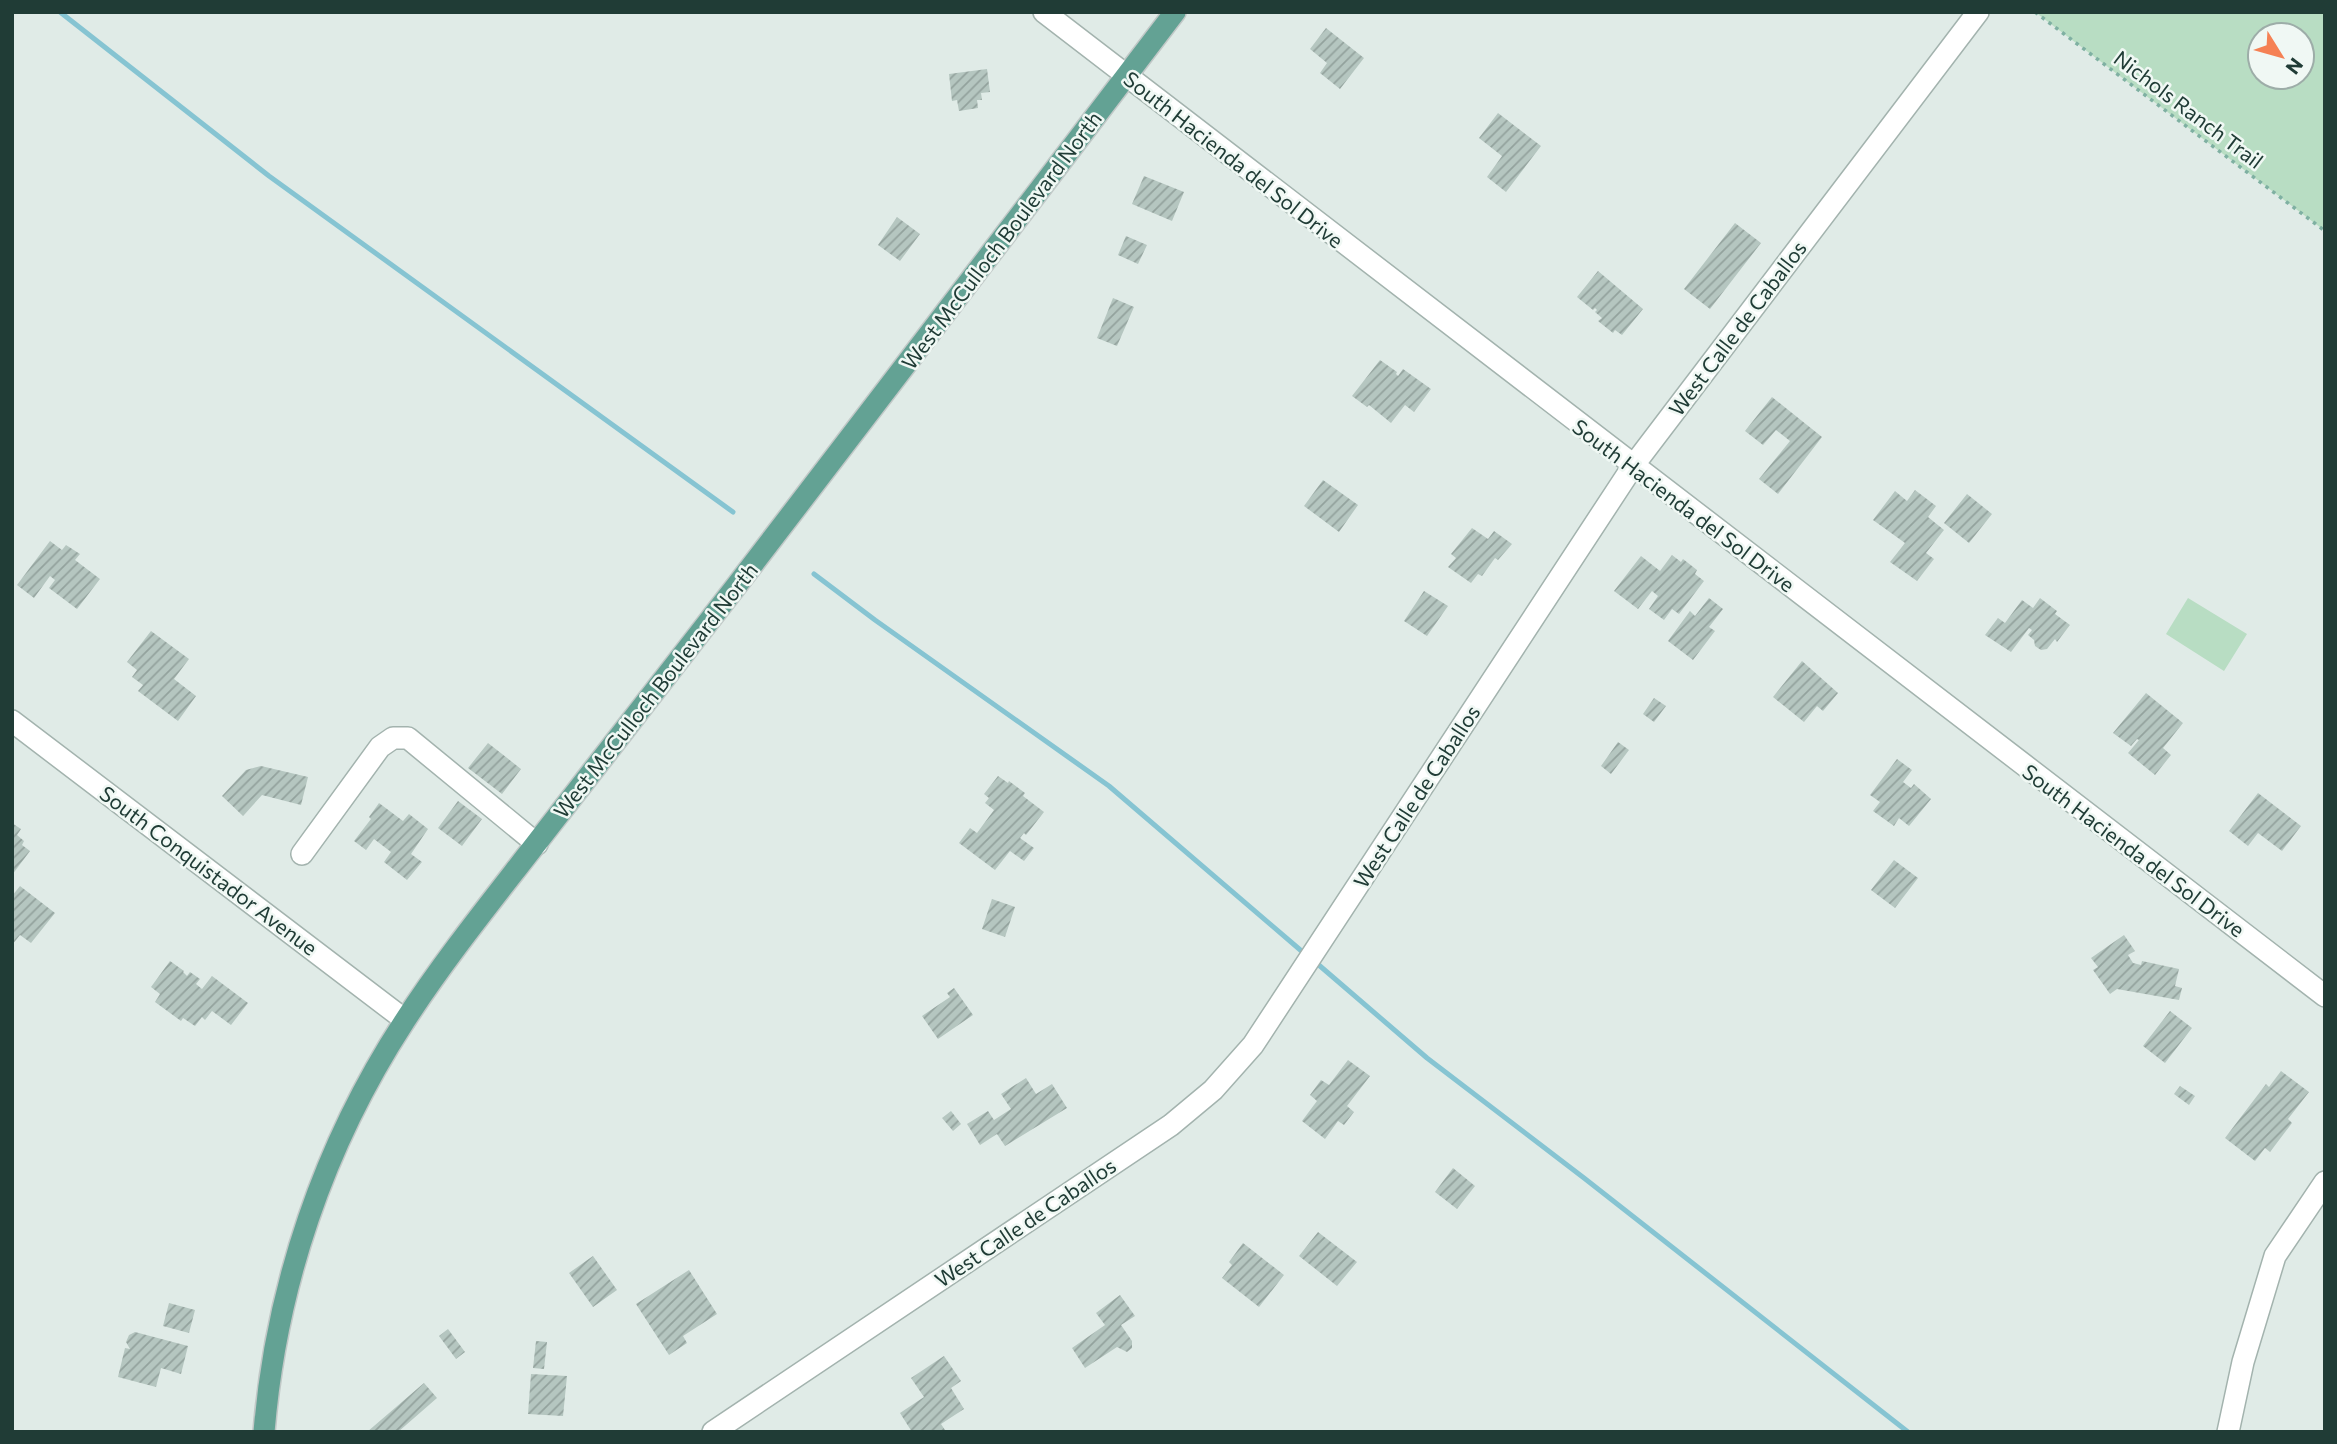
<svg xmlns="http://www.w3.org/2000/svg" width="2337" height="1444" viewBox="0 0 2337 1444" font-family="Commissioner,sans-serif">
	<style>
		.grass { fill: #b8ddc3; fill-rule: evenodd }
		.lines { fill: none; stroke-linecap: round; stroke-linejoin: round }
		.stream { stroke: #86c4d2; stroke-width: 5 }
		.building { fill: url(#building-hatch) }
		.minor-casing { stroke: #a3b3ae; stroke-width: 24 }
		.major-casing { stroke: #c1c8c7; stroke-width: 24 }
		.path { stroke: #7fb0a2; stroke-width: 3.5; stroke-dasharray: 3.5 5; stroke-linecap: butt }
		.minor { stroke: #fff; stroke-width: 21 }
		.major { stroke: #63a294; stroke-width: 21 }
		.labels { text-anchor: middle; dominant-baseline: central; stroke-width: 5; stroke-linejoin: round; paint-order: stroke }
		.street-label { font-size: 21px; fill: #203c36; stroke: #f0f8f4 }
	</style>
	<defs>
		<pattern id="building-hatch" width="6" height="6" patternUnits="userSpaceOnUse" patternTransform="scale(1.75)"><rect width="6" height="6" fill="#b5c6c0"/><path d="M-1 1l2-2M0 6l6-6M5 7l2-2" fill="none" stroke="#93a29d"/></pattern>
	</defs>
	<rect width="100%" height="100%" fill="#e0ebe7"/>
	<path class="grass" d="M2035,12h290v219zM2260,35h42v42h-42z
		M2188,598l59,36 -23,37 -58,-37z"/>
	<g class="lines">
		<path class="stream" d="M60,12l209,164 464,336
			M814,574l61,46 234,166 196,168
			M1313,960l114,98 157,120 324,254"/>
	</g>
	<path class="building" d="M1326,28l38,30 -24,31 -20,-16 7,-10 -17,-14z
		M987,69l3,23 -9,1 1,7h-5l1,8 -19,3 -2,-11 -5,1 -3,-27z
		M1498,113l43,33 -35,46 -19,-15 15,-21 -23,-18z
		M1144,176l40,16 -12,29 -40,-17z
		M897,217l23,17 -20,27 -22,-16z
		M1735,223l26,20 -51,66 -26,-20z
		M1126,236l21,9 -9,19 -20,-9z
		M1598,271l45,38 -21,26 -7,-5 -2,3 -15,-12 4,-3 -7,-6 2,-2 -2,-2 -2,2 -16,-13z
		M1113,298l21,9 -17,39 -20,-8z
		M1380,360l17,12 -1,2 2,2 5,-7 28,20 -17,23 -9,-7 -14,18 -22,-18 -2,2 -15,-11z
		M1772,397l50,40 -44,57 -19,-15 31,-38 -14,-11 -13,15 -18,-14z
		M1323,480l35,25 -19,27 -35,-26z
		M1915,490l21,16 -8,11 16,13 -18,23 8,6 -17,22 -27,-19 15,-19 -32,-23 22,-29 12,10z
		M1967,494l25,20 -23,29 -25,-20z
		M1472,528l16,11 6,-8 18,13 -14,16 -3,-2 -13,18 -4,-2 -7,9 -23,-16 8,-9 -5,-4z
		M50,541l12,9 4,-5 14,9 -5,6 25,19 -23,30 -28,-21 6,-8 -5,-4 -16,22 -17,-13z
		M1672,555l9,7 2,-3 14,11 -2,4 9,7 -25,33 -7,-5 -8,11 -15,-11 9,-13 -6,-5 -14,18 -24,-18 27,-35 19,15z
		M1424,591l24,15 -21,30 -23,-15z
		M1709,598l14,11 -14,18 6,4 -22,29 -25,-19 22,-30 5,5z
		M2040,598l17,13 -2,3 15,11 -13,17 -2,-3 -8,10 -6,1 -6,-4 -1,-6 -6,-5 4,-5 -3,-2 -18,24 -26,-17 13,-17 7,5 17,-23 11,8z
		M151,631l38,28 -15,20 22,17 -18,25 -40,-30 5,-6 -11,-8 5,-7 -10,-8z
		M1802,661l36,32 -15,18 -6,-5 -13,16 -31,-25z
		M2146,693l37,30 -20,25 8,7 -16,20 -27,-22 11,-13 -2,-1 -6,7 -18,-13z
		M1654,698l12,8 -12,16 -11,-8z
		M1618,742l11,8 -18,24 -10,-8z
		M488,743l33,26 -19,25 -34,-26z
		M1897,759l15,11 -9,12 8,6 3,-4 17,15 -22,27 -10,-8 -5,8 -21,-15 7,-9 -10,-7z
		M261,766l47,11 -7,28 -39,-10 -19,21 -21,-20 24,-26z
		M998,776l10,7 1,-2 16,12 -2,3 21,16 -18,23 -2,-2 -4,5 14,10 -10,13 -14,-10 -15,19 -36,-27 11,-15 7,5 17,-23 -9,-7 4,-5 -5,-4z
		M2258,793l43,33 -19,25 -24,-18 -10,13 -19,-15z
		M458,801l24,18 -20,27 -24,-18z
		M379,803l24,18 6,-7 19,15 -17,25 11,8 -15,18 -23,-18 7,-10 -17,-13 -8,11 -12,-9 17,-22 -2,-2z
		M12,823l9,6 -4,6 7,6 -2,4 8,6 -18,24z
		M1894,860l24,18 -23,30 -24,-18z
		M20,886l35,27 -24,30 -11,-8 -8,10v-49z
		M992,899l23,8 -10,30 -23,-8z
		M2124,935l11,16 -7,4 5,8 8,2 1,-4 37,8 -4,17 7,2 -3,12 -62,-11 -7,5 -17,-24 5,-3 -7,-9z
		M170,961l14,10 -1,1 4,4 3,-4 10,7 -4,5 6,5 10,-13 36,27 -17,22 -19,-14 -7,9 -3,-3 -7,9 -12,-8 -2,3 -26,-19 5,-8 -9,-7z
		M954,988l19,27 -35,24 -16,-23 28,-19 -3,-4z
		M2170,1011l22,17 -27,35 -22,-17z
		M1348,1060l22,16 -23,30 7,6 -10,13 -6,-4 -13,18 -23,-18 15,-20 -7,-6 11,-15 8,5z
		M2281,1071l28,21 -21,27 4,4 -22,29 -5,-4 -10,13 -30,-23 41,-54 3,3z
		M1026,1078l10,16 16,-10 15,24 -62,38 -8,-12 -17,11 -13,-21 21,-13 6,9 17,-11 -10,-15z
		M2180,1086l15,10 -6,9 -15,-11z
		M951,1111l10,13 -8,7 -11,-13z
		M1453,1168l22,18 -18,23 -22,-17z
		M1318,1232l39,30 -20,24 -38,-30z
		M1243,1243l41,32 -25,32 -37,-29 10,-13 -3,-3z
		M593,1256l24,34 -24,17 -24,-34z
		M689,1270l28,44 -34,22 4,7 -18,12 -33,-51z
		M1120,1295l15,21 -14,9 11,16v7l-5,4 -10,-5 -32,21 -13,-20 33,-23 -9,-12z
		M169,1303l26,7 -6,23 -26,-7z
		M448,1329l17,23 -9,7 -17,-23z
		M135,1332l53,14 -7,28 -20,-6 -5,19 -38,-10 7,-29 5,1 -4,-7 3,-7z
		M536,1341l11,1 -3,27 -11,-1z
		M944,1356l17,25 -10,7 13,21 -23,15 4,6 -3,2h-30l-12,-19 24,-16 -13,-19z
		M531,1374l36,2 -4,40 -35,-2z
		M424,1383l13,15 -39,34h-31z"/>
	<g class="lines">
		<g class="minor-casing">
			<path id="minor" d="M1044,12l1281,984
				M12,721l393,299
				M302,854l78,-107 13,-9h15l129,106
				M713,1432l458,-307 42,-35 40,-45 380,-579 345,-454
				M2228,1432l15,-70 32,-106 50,-74"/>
		</g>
		<g class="major-casing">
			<path id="major" d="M264,1432c12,-146 60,-287 140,-410 42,-65 91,-125 138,-186 65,-84 130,-167 195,-251 147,-190 292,-382 438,-573"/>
		</g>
		<path class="path" d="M2035,12l290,219"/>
		<use href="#minor" class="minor"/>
		<use href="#major" class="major"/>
	</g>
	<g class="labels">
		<g class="street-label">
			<text transform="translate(2189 109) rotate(37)">Nichols Ranch Trail</text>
			<text transform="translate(1234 159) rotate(38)">South Hacienda del Sol Drive</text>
			<text transform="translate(1001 240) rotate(-53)">West McCulloch Boulevard North</text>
			<text transform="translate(1737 328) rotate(-53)">West Calle de Caballos</text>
			<text transform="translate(1684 505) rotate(37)">South Hacienda del Sol Drive</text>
			<text transform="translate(655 690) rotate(-52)">West McCulloch Boulevard North</text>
			<text transform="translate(1416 796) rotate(-57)">West Calle de Caballos</text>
			<text transform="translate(2134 850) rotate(37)">South Hacienda del Sol Drive</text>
			<text transform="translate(209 870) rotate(37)">South Conquistador Avenue</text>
			<text transform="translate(1025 1222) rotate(-34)">West Calle de Caballos</text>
		</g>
	</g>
	<rect width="2337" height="1444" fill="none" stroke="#203c36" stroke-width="28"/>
	<g transform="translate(2281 56) rotate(127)"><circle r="33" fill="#f0f8f4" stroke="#9dada8" stroke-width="2"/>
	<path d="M0-5L12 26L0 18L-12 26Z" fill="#f58154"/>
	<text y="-10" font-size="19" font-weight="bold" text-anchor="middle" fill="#203c36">N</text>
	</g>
</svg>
